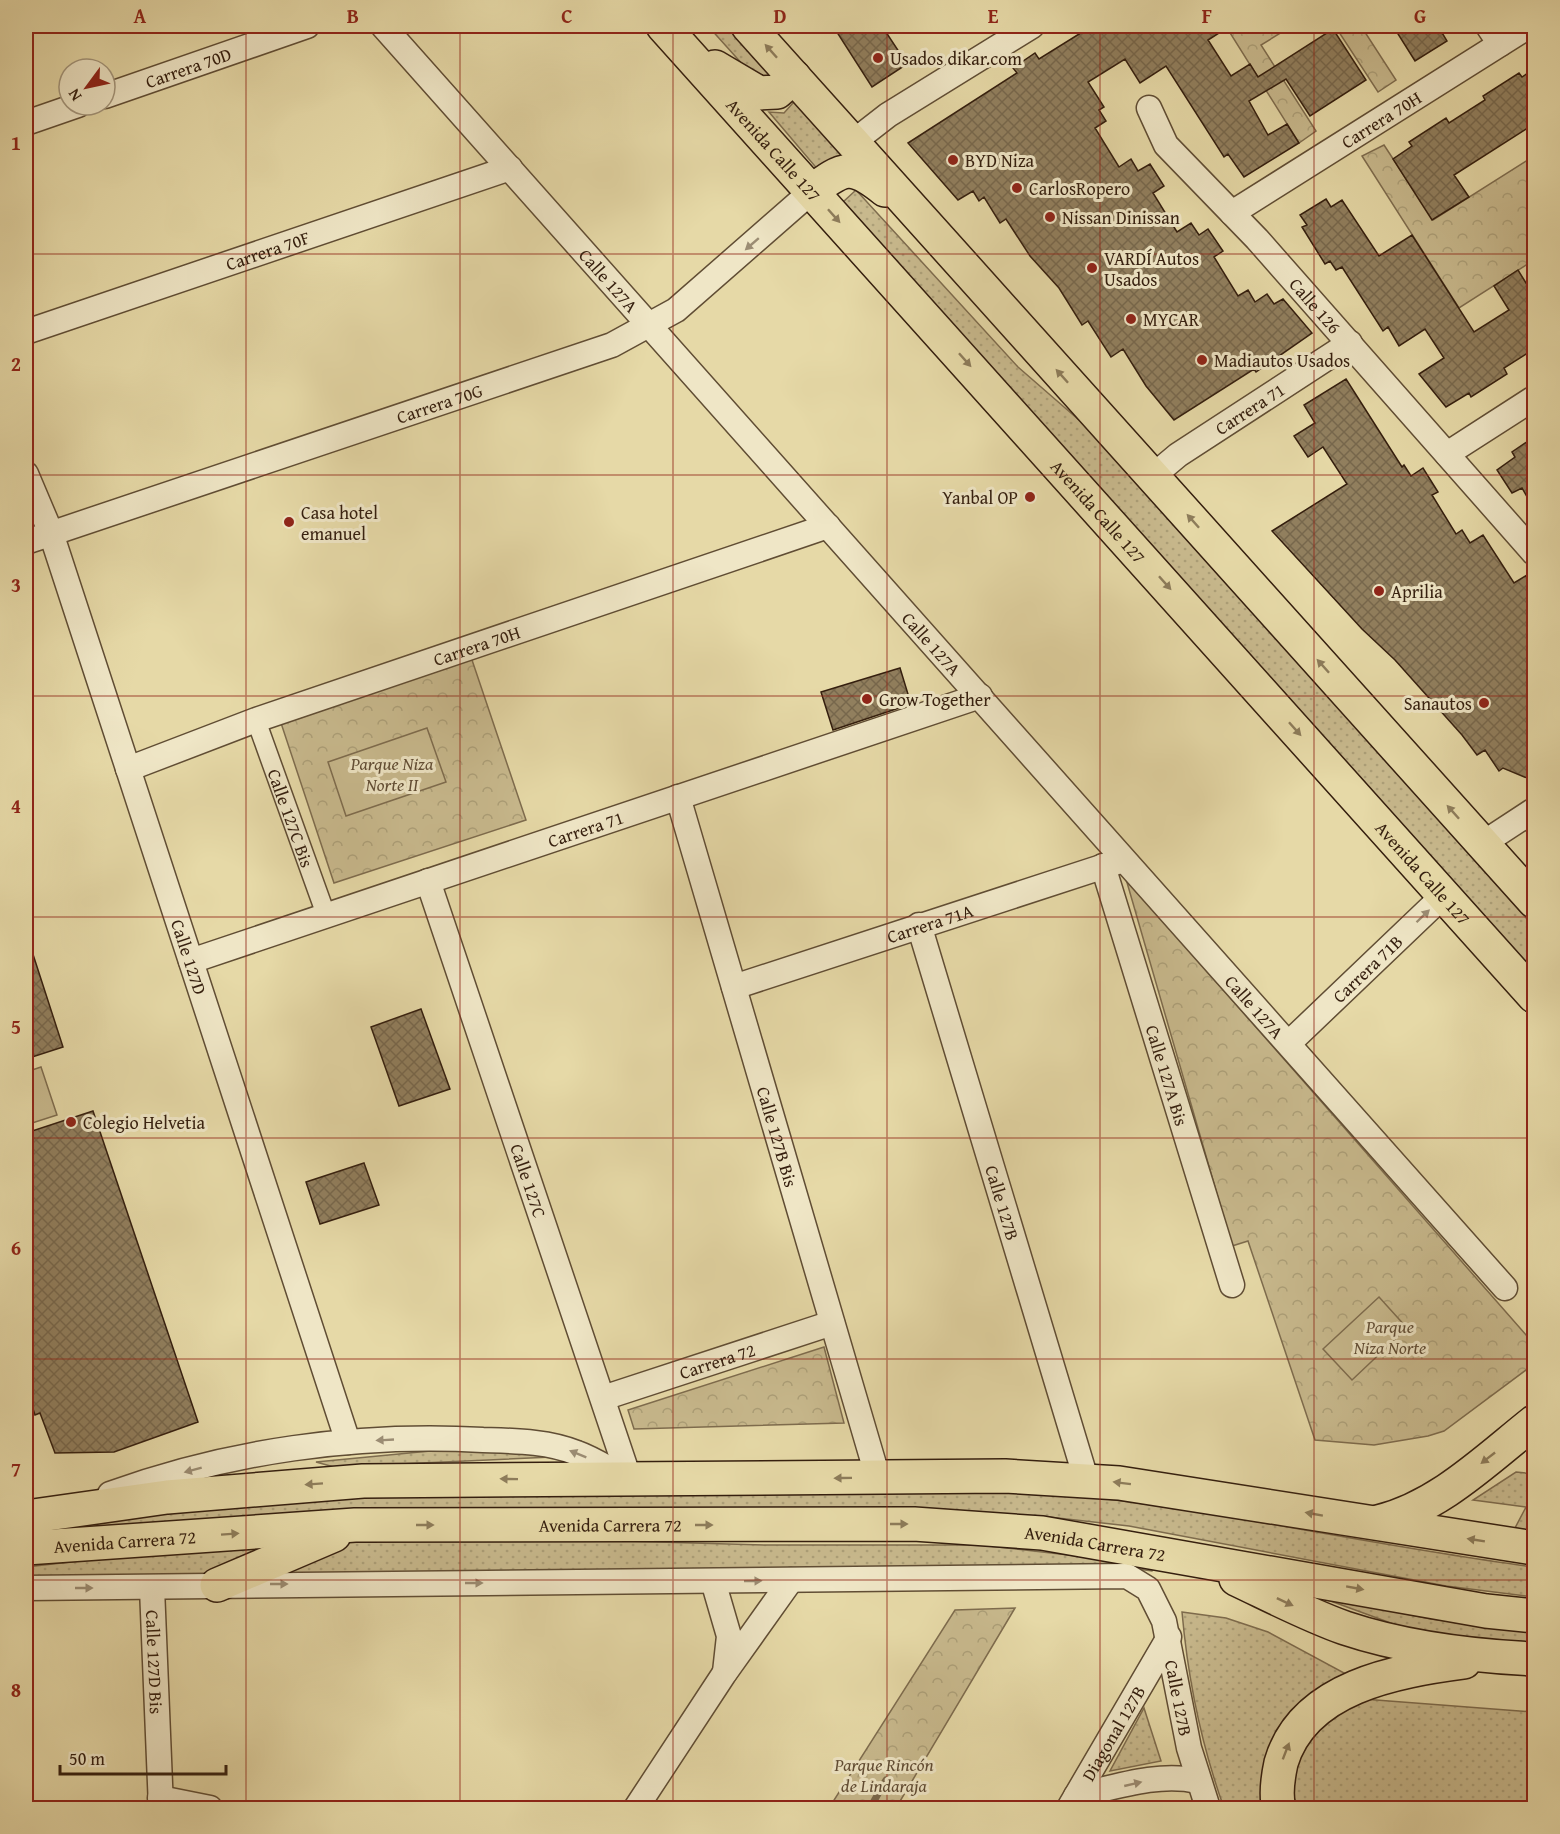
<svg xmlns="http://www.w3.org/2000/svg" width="1560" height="1834" viewBox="0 0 1560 1834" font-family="'Gentium Book Plus',serif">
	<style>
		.grass { fill: url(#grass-dots); stroke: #7e6c4e; stroke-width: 1.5 }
		.park { fill: url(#park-crowns); stroke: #7e6c4e; stroke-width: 1.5 }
		.pitch { fill: #c8b98d; stroke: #7e6c4e; stroke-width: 1.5 }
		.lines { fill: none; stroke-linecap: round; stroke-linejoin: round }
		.stream { stroke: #7a684b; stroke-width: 7 }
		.building { fill: url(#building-cross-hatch); stroke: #341e0e; stroke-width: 1.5 }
		.pedestrian-casing { stroke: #604d34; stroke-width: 21 }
		.minor-casing { stroke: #604d34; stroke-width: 27 }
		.primary-casing { stroke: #341e0e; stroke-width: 36 }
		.trunk-casing { stroke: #341e0e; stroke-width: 36 }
		.pedestrian { stroke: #efe6c6; stroke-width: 18 }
		.minor { stroke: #efe6c6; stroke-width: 24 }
		.primary { stroke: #e6d9a7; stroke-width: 33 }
		.trunk { stroke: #e6d9a7; stroke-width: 33 }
		.oneway { fill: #8d7c5a }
		.oneway2 { fill: #9b8c73 }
		.grid { fill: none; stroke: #8f2418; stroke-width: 1.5; stroke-opacity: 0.55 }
		.poi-dot { fill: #8f2418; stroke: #efe6c6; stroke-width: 2 }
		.labels { text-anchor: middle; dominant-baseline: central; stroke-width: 6; stroke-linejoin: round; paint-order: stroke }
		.poi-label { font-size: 18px; fill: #341e0e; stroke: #efe6c6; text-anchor: start }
		.street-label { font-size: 18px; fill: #341e0e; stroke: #efe6c6 }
		.park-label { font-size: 18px; font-style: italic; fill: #604c34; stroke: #efe6c6 }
		.neatline { fill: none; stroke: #8f2418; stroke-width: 2 }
		.grid-label { font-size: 20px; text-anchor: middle; font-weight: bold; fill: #8f2418 }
	</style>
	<defs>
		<pattern id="grass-dots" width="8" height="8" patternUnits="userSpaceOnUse" patternTransform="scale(1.5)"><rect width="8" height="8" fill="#c8b98d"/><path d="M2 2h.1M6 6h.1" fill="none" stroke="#ac9f78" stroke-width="1.8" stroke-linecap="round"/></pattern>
		<pattern id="park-crowns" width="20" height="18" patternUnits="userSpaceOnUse" patternTransform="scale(1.5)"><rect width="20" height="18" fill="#c8b98d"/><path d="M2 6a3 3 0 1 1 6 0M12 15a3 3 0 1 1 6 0" fill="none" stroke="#ac9f78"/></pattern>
		<pattern id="building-cross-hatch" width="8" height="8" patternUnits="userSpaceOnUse" patternTransform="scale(1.5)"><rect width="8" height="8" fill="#917f5e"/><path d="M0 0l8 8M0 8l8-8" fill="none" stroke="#77674c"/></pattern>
	</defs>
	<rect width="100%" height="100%" fill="#e6d9a7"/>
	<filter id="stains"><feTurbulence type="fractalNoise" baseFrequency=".00333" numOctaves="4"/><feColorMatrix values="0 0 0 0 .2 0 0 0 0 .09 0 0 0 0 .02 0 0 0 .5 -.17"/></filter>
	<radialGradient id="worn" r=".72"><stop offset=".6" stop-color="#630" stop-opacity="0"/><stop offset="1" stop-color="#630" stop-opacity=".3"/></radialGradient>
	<path class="grass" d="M708,26h22l45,50 -13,10z
		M795,94l61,72 -37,5 -50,-59 15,1 9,-10z
		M856,190l162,177 84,73 432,487v44l-691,-769z
		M461,1448l64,3 27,6 -218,10 -18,-5z
		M1516,1472l18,2v57l-19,-3 11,-21 -53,-7z
		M1042,1492c166,15 328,54 492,75v30l-88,-11 -317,-60 -89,-10 -521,-4 -478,19 142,-21 179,-15z
		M352,1538l199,1 213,6h216l176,20 -4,6 -29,-4 -856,7z
		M268,1540l-1,16 -50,23 -191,-1v-11z
		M1317,1596l114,23 103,13v14l-127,-17z
		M1182,1612l44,6 42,14 78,42 -77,134h-45c-23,-64 -36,-128 -42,-196z
		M1363,1699l171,13v96h-243l5,-46 20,-34z
		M1144,1708l17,53 -51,10z"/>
	<path class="park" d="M1230,26h62l-31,19 55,86 -17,12 -72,-115z
		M1335,26h26l35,54 -18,12z
		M1384,145l49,75 101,-64v104l-75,48 -97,-152z
		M471,657l55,163 -192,63 -54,-163z
		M1126,879l408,465v20l-90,67 -16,5 -54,9 -59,-5 -67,-199 -16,5z
		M824,1347l20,76 -210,6 -6,-19z
		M1015,1608l-119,200h-67l126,-198z"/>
	<path class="pitch" d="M427,728l19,54 -100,34 -18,-54z
		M41,1067l16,48 -31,10v-53z
		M1379,1297l28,31 -55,52 -29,-31z"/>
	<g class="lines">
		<path class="stream" d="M870,1808l16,-28"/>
	</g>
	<path class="building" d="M833,26h49l25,38 -35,23z
		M1080,26h150l-22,14 23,36 19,-12 8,13 75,-48 33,51 -56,36 -24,-37 -37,22 19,34 19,-11 12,19 -55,34 -16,-23 -4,3 -58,-91 -26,17 -15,-24 -37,23 16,25 -5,3 7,11 -11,7 24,39 12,-8 7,12 12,-7 14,22 -11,7 24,39 14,-9 8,12 9,-6 15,22 -9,6 24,39 10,-6 7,12 12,-8 7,10 9,-5 29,34 -56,39 -2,-3 -80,51 -28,-34 -23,-37 -12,8 -23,-36 -6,4 -23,-37 -29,-32 -24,-37 -6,4 -16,-26 -5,4 -6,-10 -15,9 -50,-57 109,-70 -4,-5 22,-15 4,6 45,-28z
		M1393,26h45l9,15 -32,20z
		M1534,69v55l-80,51 15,22 -37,23 -39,-61 19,-13 -3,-4 37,-24 3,5 36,-23 -2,-4 36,-23 3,4z
		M1326,199l5,8 11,-7 37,56 33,-21 62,97 35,-22 -15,-24 24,-16 16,26v53l-30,19 3,6 -36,23 -2,-4 -23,14 -27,-33 25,-16 -19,-29 -26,17 -11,-19 -5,4 -41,-64 -6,3 -6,-9 -5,3 -23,-37 5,-2 -7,-10z
		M1346,379l56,88 2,-2 7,11 12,-8 15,24 -6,3 24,39 6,-4 8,13 13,-8 31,48 13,-8 7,8v190l-7,5 -24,-10 -4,3 -14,-21 -8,5 -15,-20 -67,-75 -33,-31 -90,-98 75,-47 -24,-37 -15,10 -14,-21 21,-13 -11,-18z
		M1534,437v72l-12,-21 -10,5 -15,-23 18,-13 -3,-5z
		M900,668l11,36 -78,26 -12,-38z
		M29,942l34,105 -37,12v-116z
		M421,1009l29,80 -51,17 -28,-79z
		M93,1111l105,311 -84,30 -59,1 -15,-40 -5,2 -9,-28v-254z
		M364,1163l15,42 -59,19 -14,-42z"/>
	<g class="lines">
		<g class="pedestrian-casing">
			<g id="pedestrian">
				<path id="s1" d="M256,720l70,195"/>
			</g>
		</g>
		<g class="minor-casing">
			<g id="minor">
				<path id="s2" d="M383,26l1122,1262"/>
				<path d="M1488,26l12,18"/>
				<path id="s3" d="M105,96l202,-70"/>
				<path id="s4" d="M1149,108l17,37 91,94 277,314"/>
				<path d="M26,123l52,-18"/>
				<path d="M852,143l36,-28 144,-89"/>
				<path id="s5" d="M1232,213l297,-187"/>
				<path id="s6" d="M26,332l484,-164"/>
				<path d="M1447,454l87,-56"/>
				<path id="s7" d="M26,474l25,59 297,909"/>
				<path id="s8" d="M1153,476l25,-21 172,-112"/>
				<path id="s9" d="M26,542l586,-197 64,-35 136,-119"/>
				<path id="s10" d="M128,769l128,-49 572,-194"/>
				<path id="s11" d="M678,797l200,681"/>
				<path d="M1482,844l52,-34"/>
				<path id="s12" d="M1103,866l129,419"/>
				<path id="s13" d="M428,881l202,600"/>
				<path id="s14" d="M919,925l167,554"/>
				<path id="s15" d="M191,961l789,-265"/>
				<path id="s16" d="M734,987l383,-125"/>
				<path id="s17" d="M1289,1043l155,-148"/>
				<path id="s18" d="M603,1398l229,-75"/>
				<path d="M110,1494c118,-43 247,-61 373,-54 31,1 65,1 94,13 17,6 33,17 49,25"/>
				<path d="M713,1581l16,55 -4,36"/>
				<path id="s19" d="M26,1588l1101,-12 21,13 16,32 25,127 19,60"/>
				<path id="s20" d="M152,1588l9,220"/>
				<path d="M1076,1796c40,-9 82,-24 122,-15"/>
				<path d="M160,1798l50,10"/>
				<path d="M636,1808l88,-134 67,-94"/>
				<path id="s21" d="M1069,1808l100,-171"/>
			</g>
		</g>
		<g class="primary-casing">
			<g id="primary">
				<path id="s22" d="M663,26l871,970"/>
				<path d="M748,26l786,875"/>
				<path d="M715,67l44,26 18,-1 17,-15"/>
				<path d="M812,191c32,-24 39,-28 73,-1"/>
			</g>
		</g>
		<g class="trunk-casing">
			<g id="trunk">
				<path d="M26,1517l141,-20 196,-16 642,-5 114,7 415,65"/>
				<path d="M1378,1522c61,-15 108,-62 156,-100"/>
				<path id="s23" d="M26,1548l329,-23 559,-1 128,9 444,78 48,5"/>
				<path d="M1236,1579c36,17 72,36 109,49 60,20 127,28 189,31"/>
				<path d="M217,1585l117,-50"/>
				<path d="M1279,1808c-4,-14 -1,-31 2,-45 22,-76 115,-92 183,-101"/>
			</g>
		</g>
		<use href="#pedestrian" class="pedestrian"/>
		<use href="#minor" class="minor"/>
		<use href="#primary" class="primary"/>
		<use href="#trunk" class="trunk"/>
	</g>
	<defs><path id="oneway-solid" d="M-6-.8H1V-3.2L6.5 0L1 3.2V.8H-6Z" transform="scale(1.5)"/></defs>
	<g class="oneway">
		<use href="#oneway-solid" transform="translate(771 51) rotate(-132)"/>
		<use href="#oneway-solid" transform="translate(834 216) rotate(48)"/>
		<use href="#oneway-solid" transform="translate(965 360) rotate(48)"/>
		<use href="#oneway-solid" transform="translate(1062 376) rotate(-132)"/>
		<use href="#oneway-solid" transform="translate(1193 521) rotate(-132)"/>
		<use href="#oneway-solid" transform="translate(1165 583) rotate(48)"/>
		<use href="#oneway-solid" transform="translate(1323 666) rotate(-132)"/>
		<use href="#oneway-solid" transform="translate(1295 729) rotate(48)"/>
		<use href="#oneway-solid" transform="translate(1453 812) rotate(-132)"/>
		<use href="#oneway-solid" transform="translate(1488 1458) rotate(142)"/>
		<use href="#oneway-solid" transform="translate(843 1478) rotate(179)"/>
		<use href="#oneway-solid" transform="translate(509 1479) rotate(-179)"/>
		<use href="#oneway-solid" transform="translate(1122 1483) rotate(-173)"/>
		<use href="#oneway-solid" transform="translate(314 1484) rotate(176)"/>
		<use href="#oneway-solid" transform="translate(1314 1514) rotate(-170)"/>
		<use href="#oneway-solid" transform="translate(899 1524)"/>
		<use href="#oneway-solid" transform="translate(425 1525)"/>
		<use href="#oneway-solid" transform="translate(704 1525)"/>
		<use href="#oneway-solid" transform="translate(230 1534) rotate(-4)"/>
		<use href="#oneway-solid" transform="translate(1476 1540) rotate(-171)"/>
		<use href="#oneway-solid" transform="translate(1355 1588) rotate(10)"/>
		<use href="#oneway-solid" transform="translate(1285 1602) rotate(25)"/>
		<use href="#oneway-solid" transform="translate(1286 1751) rotate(-69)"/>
	</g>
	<g class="oneway2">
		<use href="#oneway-solid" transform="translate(752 244) rotate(139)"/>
		<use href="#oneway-solid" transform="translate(1423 916) rotate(-44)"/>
		<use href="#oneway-solid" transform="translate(385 1440) rotate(177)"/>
		<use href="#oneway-solid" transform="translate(578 1454) rotate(-158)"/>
		<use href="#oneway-solid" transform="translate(193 1470) rotate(165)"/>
		<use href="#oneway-solid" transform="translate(753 1581) rotate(-1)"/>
		<use href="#oneway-solid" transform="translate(474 1583)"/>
		<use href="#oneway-solid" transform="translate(279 1584)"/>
		<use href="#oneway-solid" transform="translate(84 1588)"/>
		<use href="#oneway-solid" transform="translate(1133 1784) rotate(-13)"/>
	</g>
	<path class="grid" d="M246,26v1782M460,26v1782M673,26v1782M887,26v1782M1100,26v1782M1314,26v1782M26,254h1508M26,475h1508M26,696h1508M26,917h1508M26,1138h1508M26,1359h1508M26,1580h1508"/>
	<g class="poi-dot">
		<circle cx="878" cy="58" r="6"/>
		<circle cx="953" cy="160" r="6"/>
		<circle cx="1017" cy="188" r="6"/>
		<circle cx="1050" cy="217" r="6"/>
		<circle cx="1092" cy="268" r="6"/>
		<circle cx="1131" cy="319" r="6"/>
		<circle cx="1202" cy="360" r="6"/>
		<circle cx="1030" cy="497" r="6"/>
		<circle cx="289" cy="522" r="6"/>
		<circle cx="1379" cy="591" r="6"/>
		<circle cx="867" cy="699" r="6"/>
		<circle cx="1484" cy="703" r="6"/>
		<circle cx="71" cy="1122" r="6"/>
	</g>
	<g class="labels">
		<g class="poi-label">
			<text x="890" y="58">Usados dikar.com</text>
			<text x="965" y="160">BYD Niza</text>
			<text x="1029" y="188">CarlosRopero</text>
			<text x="1062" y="217">Nissan Dinissan</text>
			<text x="1104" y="258">VARDÍ Autos<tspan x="1104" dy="21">Usados</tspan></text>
			<text x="1143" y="319">MYCAR</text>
			<text x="1214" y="360">Madiautos Usados</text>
			<text x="1018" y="497" text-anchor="end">Yanbal OP</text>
			<text x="301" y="512">Casa hotel<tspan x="301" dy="21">emanuel</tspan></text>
			<text x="1391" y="591">Aprilia</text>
			<text x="879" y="699">Grow Together</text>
			<text x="1472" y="703" text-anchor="end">Sanautos</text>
			<text x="83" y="1122">Colegio Helvetia</text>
		</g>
		<g class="street-label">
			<text stroke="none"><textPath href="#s3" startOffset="88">Carrera 70D</textPath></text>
			<text stroke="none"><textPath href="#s5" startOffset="176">Carrera 70H</textPath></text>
			<text stroke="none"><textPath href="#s22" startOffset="166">Avenida Calle 127</textPath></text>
			<text stroke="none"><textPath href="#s6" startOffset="255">Carrera 70F</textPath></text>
			<text stroke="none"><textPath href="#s2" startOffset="340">Calle 127A</textPath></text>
			<text stroke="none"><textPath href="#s4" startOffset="260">Calle 126</textPath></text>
			<text stroke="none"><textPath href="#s9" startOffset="436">Carrera 70G</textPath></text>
			<text stroke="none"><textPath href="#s8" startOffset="118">Carrera 71</textPath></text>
			<text stroke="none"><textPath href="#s22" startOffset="652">Avenida Calle 127</textPath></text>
			<text stroke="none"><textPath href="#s2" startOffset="826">Calle 127A</textPath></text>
			<text stroke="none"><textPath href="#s10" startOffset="370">Carrera 70H</textPath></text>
			<text stroke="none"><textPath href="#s1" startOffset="104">Calle 127C Bis</textPath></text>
			<text stroke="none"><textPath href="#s15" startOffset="416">Carrera 71</textPath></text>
			<text stroke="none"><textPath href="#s22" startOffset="1138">Avenida Calle 127</textPath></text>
			<text stroke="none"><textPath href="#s16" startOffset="206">Carrera 71A</textPath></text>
			<text stroke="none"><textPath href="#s7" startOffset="510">Calle 127D</textPath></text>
			<text stroke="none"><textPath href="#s17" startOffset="108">Carrera 71B</textPath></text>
			<text stroke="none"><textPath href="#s2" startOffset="1312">Calle 127A</textPath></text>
			<text stroke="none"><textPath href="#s12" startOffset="219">Calle 127A Bis</textPath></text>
			<text stroke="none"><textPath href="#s11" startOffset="354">Calle 127B Bis</textPath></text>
			<text stroke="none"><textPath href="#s13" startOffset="316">Calle 127C</textPath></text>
			<text stroke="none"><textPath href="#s14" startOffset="290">Calle 127B</textPath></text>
			<text stroke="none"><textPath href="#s18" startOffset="120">Carrera 72</textPath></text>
			<text stroke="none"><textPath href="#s23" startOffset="585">Avenida Carrera 72</textPath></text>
			<text stroke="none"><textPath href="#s23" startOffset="99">Avenida Carrera 72</textPath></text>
			<text stroke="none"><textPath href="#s23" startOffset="1071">Avenida Carrera 72</textPath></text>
			<text stroke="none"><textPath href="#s20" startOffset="74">Calle 127D Bis</textPath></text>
			<text stroke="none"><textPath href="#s19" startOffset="1240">Calle 127B</textPath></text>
			<text stroke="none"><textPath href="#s21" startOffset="87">Diagonal 127B</textPath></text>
		</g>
		<g class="park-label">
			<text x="392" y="763">Parque Niza<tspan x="392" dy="21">Norte II</tspan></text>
			<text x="1390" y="1326">Parque<tspan x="1390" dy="21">Niza Norte</tspan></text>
			<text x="884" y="1764">Parque Rincón<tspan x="884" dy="21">de Lindaraja</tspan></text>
		</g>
	</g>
	<rect width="1560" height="1834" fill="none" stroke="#e6d9a7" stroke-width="66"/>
	<g transform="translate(87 87) rotate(237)"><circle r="28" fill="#efe6c6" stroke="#a4967c" stroke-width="1.5"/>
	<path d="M0-4.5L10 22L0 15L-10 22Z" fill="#8f2418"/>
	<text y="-9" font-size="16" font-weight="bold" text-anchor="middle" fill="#341e0e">N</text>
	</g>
	<path d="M60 1765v9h166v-9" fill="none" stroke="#341e0e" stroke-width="3"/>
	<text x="69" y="1765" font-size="18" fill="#341e0e" stroke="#efe6c6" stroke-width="4.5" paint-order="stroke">50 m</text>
	<rect x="33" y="33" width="1494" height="1768" class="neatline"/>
	<g class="grid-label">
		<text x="140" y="23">A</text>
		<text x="353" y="23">B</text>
		<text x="567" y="23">C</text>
		<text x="780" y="23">D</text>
		<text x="993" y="23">E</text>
		<text x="1207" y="23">F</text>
		<text x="1420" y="23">G</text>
		<text x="16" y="150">1</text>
		<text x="16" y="371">2</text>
		<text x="16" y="592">3</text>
		<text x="16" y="813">4</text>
		<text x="16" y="1034">5</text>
		<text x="16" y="1255">6</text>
		<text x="16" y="1476">7</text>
		<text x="16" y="1697">8</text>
	</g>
	<rect width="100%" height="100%" filter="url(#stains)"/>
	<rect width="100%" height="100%" fill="url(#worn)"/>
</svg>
